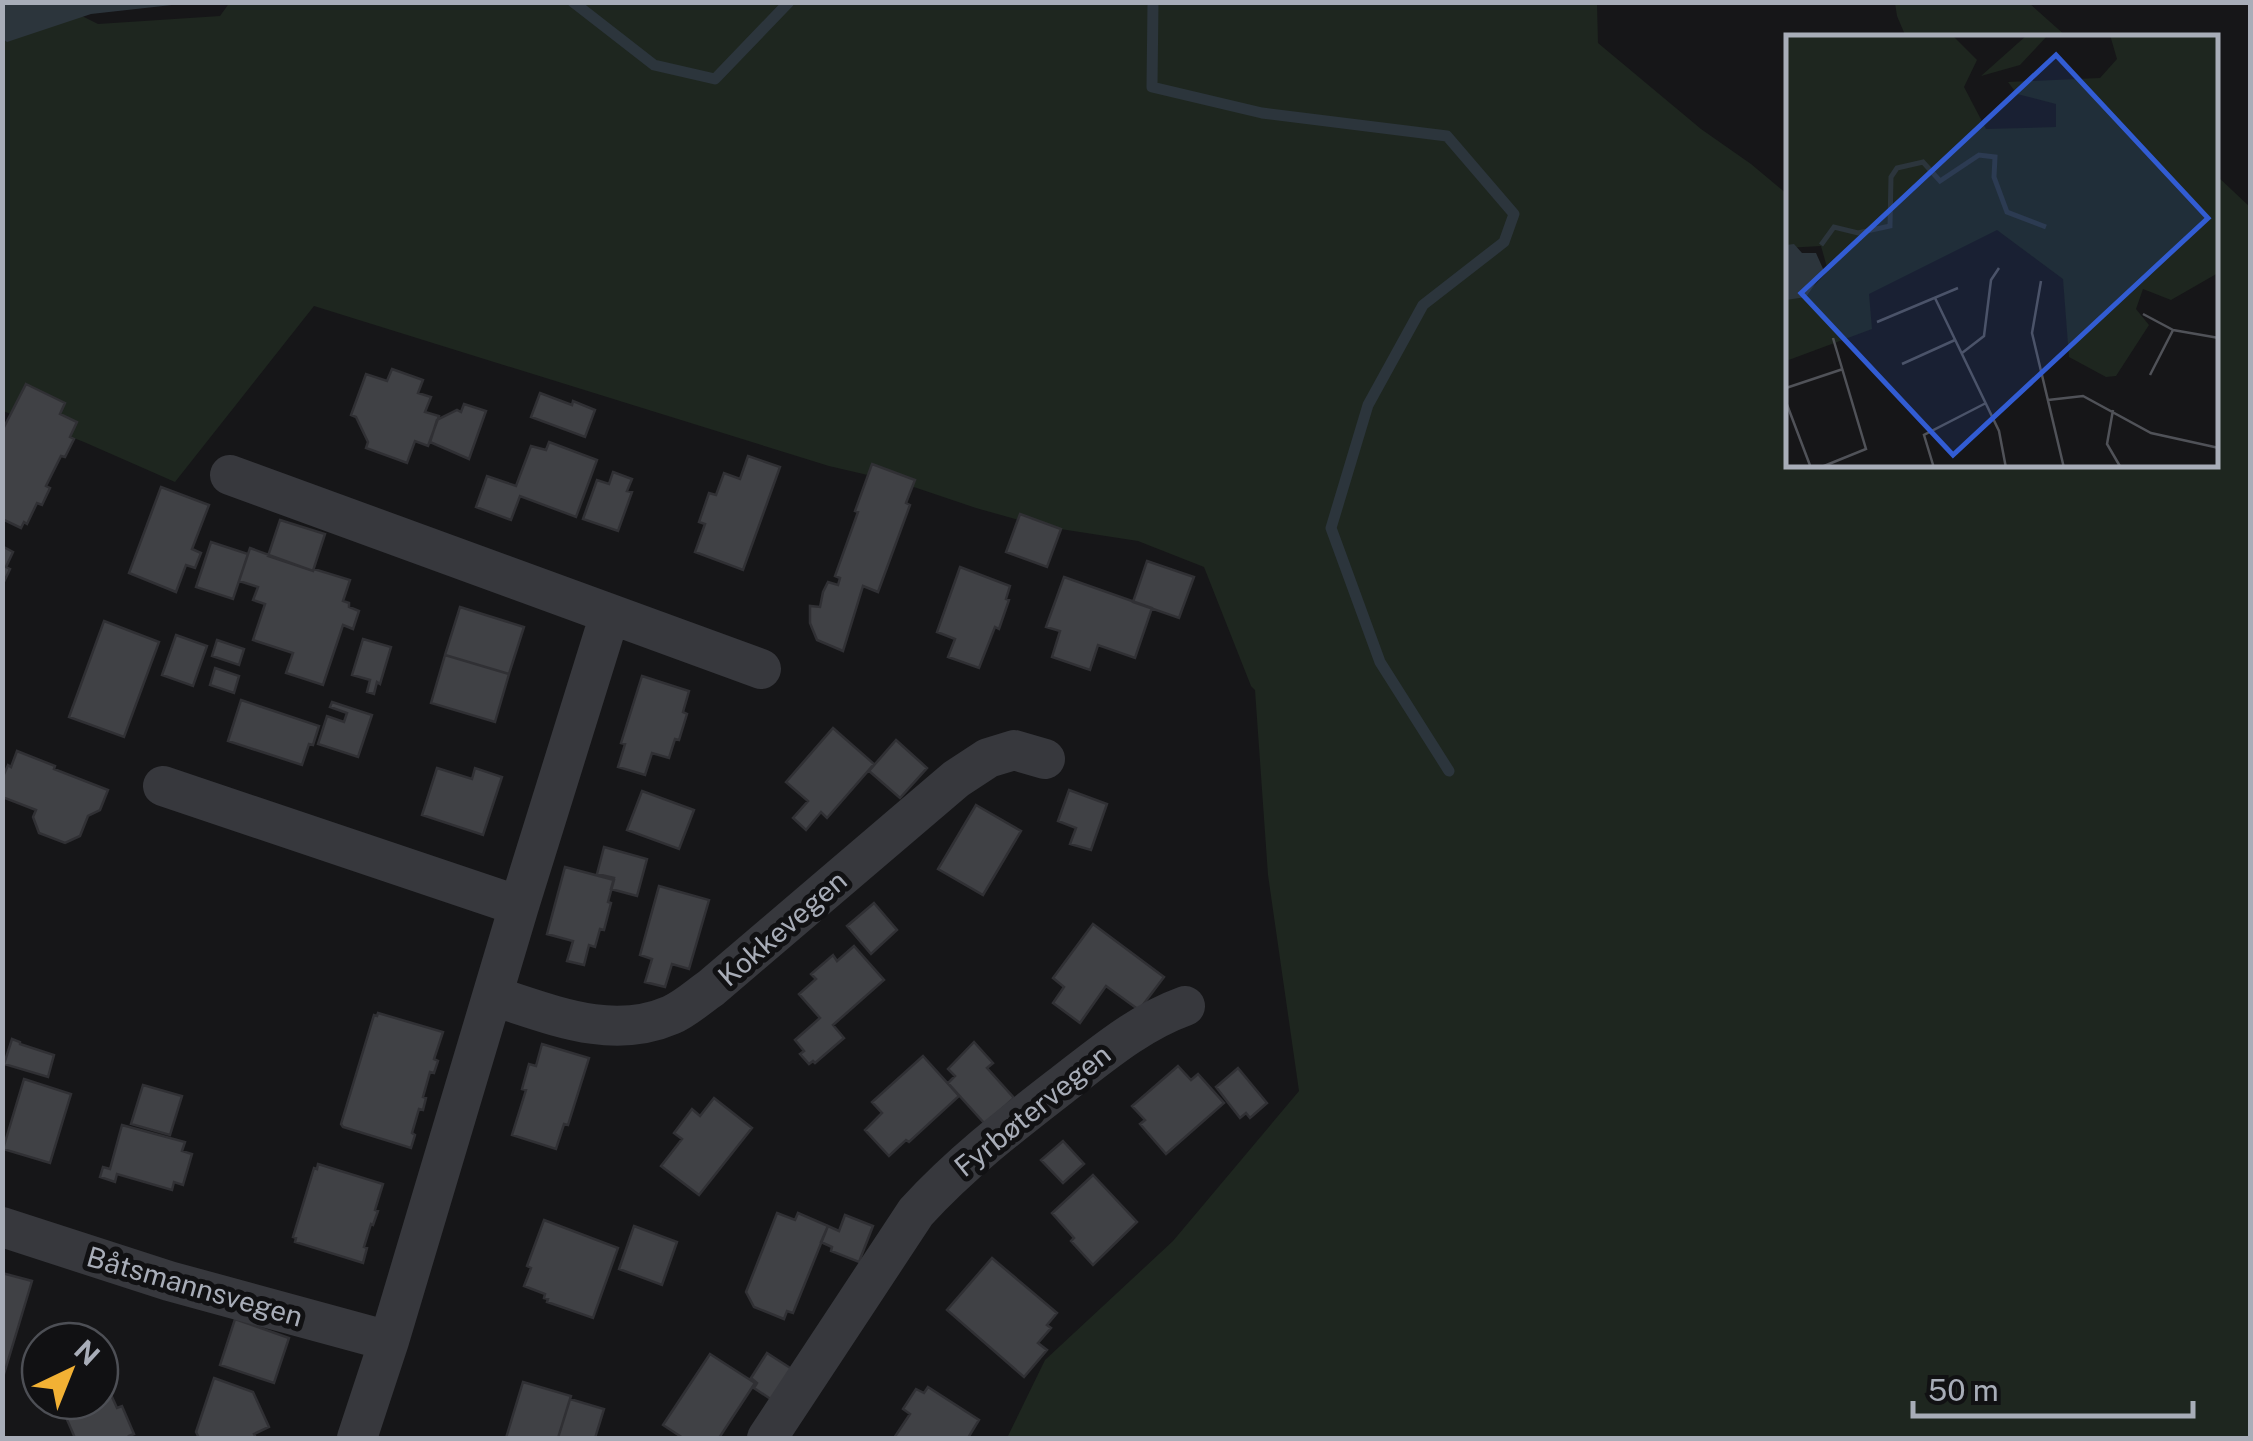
<svg xmlns="http://www.w3.org/2000/svg" width="2253" height="1441" viewBox="0 0 2253 1441" font-family="'Public Sans',sans-serif">
	<style>
		.green { fill: #1e261f }
		.water { fill: #2c353c }
		.lines { fill: none; stroke-linecap: round; stroke-linejoin: round }
		.stream { stroke: #2c353c; stroke-width: 11 }
		.building { fill: #404145; stroke: #303034; stroke-width: 2.5 }
		.street { stroke: #37383d; stroke-width: 40 }
		.labels { text-anchor: middle; dominant-baseline: central; stroke-width: 10; stroke-linejoin: round; paint-order: stroke }
		.street-label { font-size: 28px; fill: #a8adb8; stroke: #111113 }
		.inset-river { fill: none; stroke: #2c353c; stroke-width: 5 }
		.inset-road { fill: none; stroke: #505258; stroke-width: 2.5 }
		.view { fill: #325cd3; fill-opacity: 0.15; stroke: #325cd3; stroke-width: 5 }
		.inset-edge { fill: none; stroke: #a8adb8; stroke-width: 5 }
	</style>
	<rect width="100%" height="100%" fill="#161618"/>
	<path class="green" d="M230,2l1367,1 1,40 103,86 50,35 37,31v270h428v-290l34,32v1231h-1243l38,-78 128,-119 126,-150 -31,-216 -13,-185 -4,-4 -47,-119 -66,-26 -97,-15 -65,-18 -74,-25 -73,-17 -515,-160 -139,176 -91,-40 -81,-31v-408h53l42,21 122,-8z
		M1895,3h134l38,34h-161l-9,-21z"/>
	<path class="water" d="M3,2h187v1l-99,11 -84,28 -4,-3z"/>
	<g class="lines">
		<path class="stream" d="M573,2l81,63 61,14 74,-77
			M1153,2l-1,85 110,26 185,23 67,78 -10,28 -81,63 -55,100 -37,123 49,134 69,109"/>
	</g>
	<path class="building" d="M392,369l31,11 -5,13 13,4 -6,15 14,4 -11,30 -13,-5 -8,22 -41,-15 2,-6 -12,-25 -5,-2 15,-41 21,7z
		M26,384l39,19 -5,11 17,8 -7,15 4,2 -9,18 -4,-1 -15,30 4,2 -8,17 -5,-2 -10,21 -3,-2 -3,6 -19,-9v-88z
		M540,393l32,12 1,-4 22,9 -10,27 -54,-20z
		M464,404l22,7 -17,48 -39,-17 7,-22 20,-10 4,2z
		M549,442l48,18 -21,57 -56,-21 -9,24 -35,-13 11,-31 29,10 15,-40 15,4z
		M748,456l32,11 -37,103 -48,-18 10,-28 -6,-2 10,-29 7,2 8,-22 16,6z
		M872,464l43,16 -9,23 4,2 -32,87 -15,-6 -20,65 -26,-11 -7,-17v-17l10,1 3,-15 5,-10 10,3 2,-7 -5,-2 23,-64 -3,-1z
		M613,472l19,7 -5,12 5,1 -14,39 -35,-12 14,-39 12,4z
		M161,487l48,18 -17,44 9,4 -6,15 -9,-3 -10,27 -47,-19z
		M1020,514l41,15 -14,38 -41,-15z
		M280,520l45,14 -12,37 -45,-15z
		M211,542l37,12 -15,45 -37,-12z
		M2,546l11,6 -7,15 4,2 -8,17z
		M250,548l63,23 1,-2 36,11 -7,21 6,2v4l10,4 -6,18 -10,-4 -20,60 -37,-12 7,-20 -40,-13 12,-36 -12,-4 5,-13 -19,-6z
		M1147,561l47,16 -15,41 -46,-16z
		M960,567l50,19 -4,13 3,1 -10,29 -4,-2 -16,41 -31,-11 7,-18 -18,-7z
		M1064,577l88,31 -17,50 -37,-13 -8,25 -38,-13 8,-26 -14,-4z
		M460,607l64,20 -15,47 -64,-19z
		M104,621l55,21 -35,95 -55,-20z
		M176,635l31,11 -14,40 -31,-11z
		M363,639l28,8 -11,37 -3,-2 -3,12 -7,-2 3,-12 -18,-5z
		M217,640l27,9 -5,16 -27,-9z
		M445,655l64,19 -14,48 -64,-19z
		M215,668l24,8 -5,17 -24,-8z
		M642,676l47,15 -6,21 4,2 -8,26 -4,-1 -6,19 -17,-5 -7,22 -27,-8 7,-23 -4,-1z
		M241,700l78,26 -6,19 -4,-1 -7,21 -74,-24z
		M332,702l40,13 -14,42 -40,-13 9,-28 17,6 3,-9 -17,-6z
		M833,728l41,36 -47,54 -6,-6 -15,18 -13,-12 15,-17 -22,-19z
		M896,740l31,28 -27,30 -31,-27z
		M17,751l38,15 -1,3 54,21 -8,20 -12,6 -8,20 -15,7 -26,-10 -6,-16 3,-7 -34,-13v-18l6,-14 3,2z
		M437,768l35,11 3,-11 27,9 -19,58 -61,-20z
		M1069,790l38,14 -16,46 -21,-6 6,-16 -18,-7z
		M642,791l52,19 -15,39 -52,-19z
		M976,805l45,26 -38,64 -45,-26z
		M604,847l43,12 -10,37 -26,-7 3,-11 -17,-4z
		M565,867l49,13 -6,22 3,1 -7,27 -4,-1 -5,18 -6,-2 -5,20 -17,-4 6,-20 -26,-7z
		M659,886l50,14 -20,69 -17,-5 -7,23 -20,-5 7,-23 -12,-4z
		M874,903l23,27 -26,24 -24,-28z
		M1093,924l71,53 -25,33 -33,-24 -26,37 -27,-20 11,-16 -11,-9z
		M854,946l30,34 -51,45 11,13 -29,25 -2,-2 -4,3 -9,-10 4,-3 -9,-11 25,-22 -21,-24 17,-15 -5,-5 22,-19 4,6z
		M378,1013l65,19 -9,27 4,2 -4,12 -4,-1 -7,25 3,1 -3,12 -4,-1 -7,24 3,2 -4,13 -68,-21 -2,-3 33,-109 3,1z
		M12,1039l8,3v2l34,11 -6,22 -44,-13z
		M974,1042l19,21 -6,5 27,30 -29,26 -37,-41 7,-7 -7,-7z
		M542,1044l47,14 -21,67 -4,-1 -8,25 -44,-14 14,-45 -4,-1 7,-25 7,2z
		M923,1056l36,40 -50,46 -3,-2 -17,16 -24,-26 17,-17 -10,-11z
		M1178,1066l13,14 7,-6 26,29 -58,51 -26,-30 5,-4 -13,-14z
		M1238,1068l29,35 -17,15 -4,-5 -6,5 -24,-31z
		M24,1079l47,15 -21,69 -47,-14z
		M143,1085l39,11 -12,39 -39,-11z
		M714,1098l38,30 -53,67 -38,-29 21,-27 -8,-6 18,-24 8,7z
		M122,1125l63,17 -3,9 10,3 -9,31 -9,-3 -2,8 -55,-16 -2,8 -15,-5 3,-10 7,2z
		M1063,1141l21,23 -21,19 -22,-23z
		M318,1164l65,20 -8,26 3,1 -5,14 -2,-1 -7,23 3,1 -4,15 -68,-21 1,-4 -3,-1 21,-69 3,1z
		M1093,1175l44,47 -44,43 -22,-24 3,-3 -22,-25z
		M777,1213l18,7 3,-7 30,13 -35,87 -6,-2 -3,8 -30,-12 -8,-15z
		M845,1215l28,11 -14,36 -28,-11 1,-4 -11,-5 7,-16 11,5z
		M544,1220l74,28 -25,70 -46,-16 1,-3 -4,-1 1,-4 -21,-8 7,-18 -4,-2z
		M634,1226l43,16 -15,43 -43,-16z
		M992,1258l65,55 -10,12 4,3 -13,15 9,7 -23,27 -77,-67z
		M2,1273l30,8 -28,93 -2,-1z
		M235,1319l54,19 -15,45 -54,-18z
		M767,1353l28,18 -20,31 -21,-14 3,-5 -6,-5z
		M710,1354l45,29 -36,55h-36l-20,-13z
		M214,1378l39,14 16,35 -15,7 2,4h-57l-3,-6z
		M523,1382l48,14 -13,42h-52z
		M928,1387l51,33 -11,18h-74l16,-24 -7,-5 13,-20 8,4z
		M108,1388l9,20 5,-2 12,28 -5,2 1,2h-55l-13,-30 17,-7h21v-9z
		M570,1399l34,10 -9,29h-37z"/>
	<g class="lines">
		<path class="street" d="M230,475l531,194
			M163,786l356,120
			M493,996c58,18 118,45 178,19 14,-6 27,-18 40,-27l245,-209 32,-21 26,-8 31,9
			M2,1227l167,54 220,60
			M357,1438l32,-97 130,-435 91,-292
			M767,1438l149,-226c45,-49 93,-86 146,-127 39,-30 76,-62 123,-79"/>
	</g>
	<g class="labels">
		<g class="street-label">
			<text transform="translate(782 928) rotate(-41)">Kokkevegen</text>
			<text transform="translate(1032 1110) rotate(-39)">Fyrbøtervegen</text>
			<text transform="translate(195 1286) rotate(16)">Båtsmannsvegen</text>
		</g>
	</g>
	<g transform="translate(1786 35)">
		<rect width="432" height="432" fill="#161618"/>
		<path d="M0,0h166l25,25 -13,27 22,42 70,-2v-23l-39,-10 -9,-12 92,-4 17,-19 -7,-24h108v238l-47,27 -28,-11 -7,20 13,16 -33,51 -10,1 -37,-20 -6,-78 -66,-49 -128,64 3,35 -86,32v-66l29,-10 13,-14 -7,-25 -35,2zM241,0h21l-28,30 -39,11z" fill="#1e261f"/>
		<path d="M8,209l8,9h14l8,18 -18,26 -20,3v-55z" fill="#2c353c"/>
		<path class="inset-river" d="M35,210l13,-18 24,6 32,-7 1,-49 6,-9 26,-6 17,19 39,-26 16,2 -1,20 13,35 39,15"/>
		<path class="inset-road" d="M255,246l-9,52 32,135M149,263l64,133 7,37M357,279l30,16 -23,45M91,287l81,-34M387,295l46,8M176,318l22,-17 7,-56 8,-12M116,329l53,-24M0,353l57,-19M262,365l35,-4 68,37 68,15M0,367l25,66M327,375l-6,34 14,24M33,433l47,-19 -33,-111M148,433l-10,-33 62,-32"/>
		<path class="view" d="M270,20l152,163 -255,237 -152,-162z"/>
		<rect width="432" height="432" class="inset-edge"/>
	</g>
	<rect width="2253" height="1441" fill="none" stroke="#a8adb8" stroke-width="10"/>
	<g transform="translate(70 1371) rotate(43)"><circle r="48" fill="#111113" stroke="#4d4f55" stroke-width="2.5"/>
	<path d="M0-8L18 38L0 25L-18 38Z" fill="#f2b134"/>
	<text y="-15" font-size="28" font-weight="bold" text-anchor="middle" fill="#a8adb8">N</text>
	</g>
	<path d="M1913 1401v15h280v-15" fill="none" stroke="#a8adb8" stroke-width="5"/>
	<text x="1928" y="1401" font-size="30" fill="#a8adb8" stroke="#111113" stroke-width="8" paint-order="stroke">50 m</text>
</svg>
